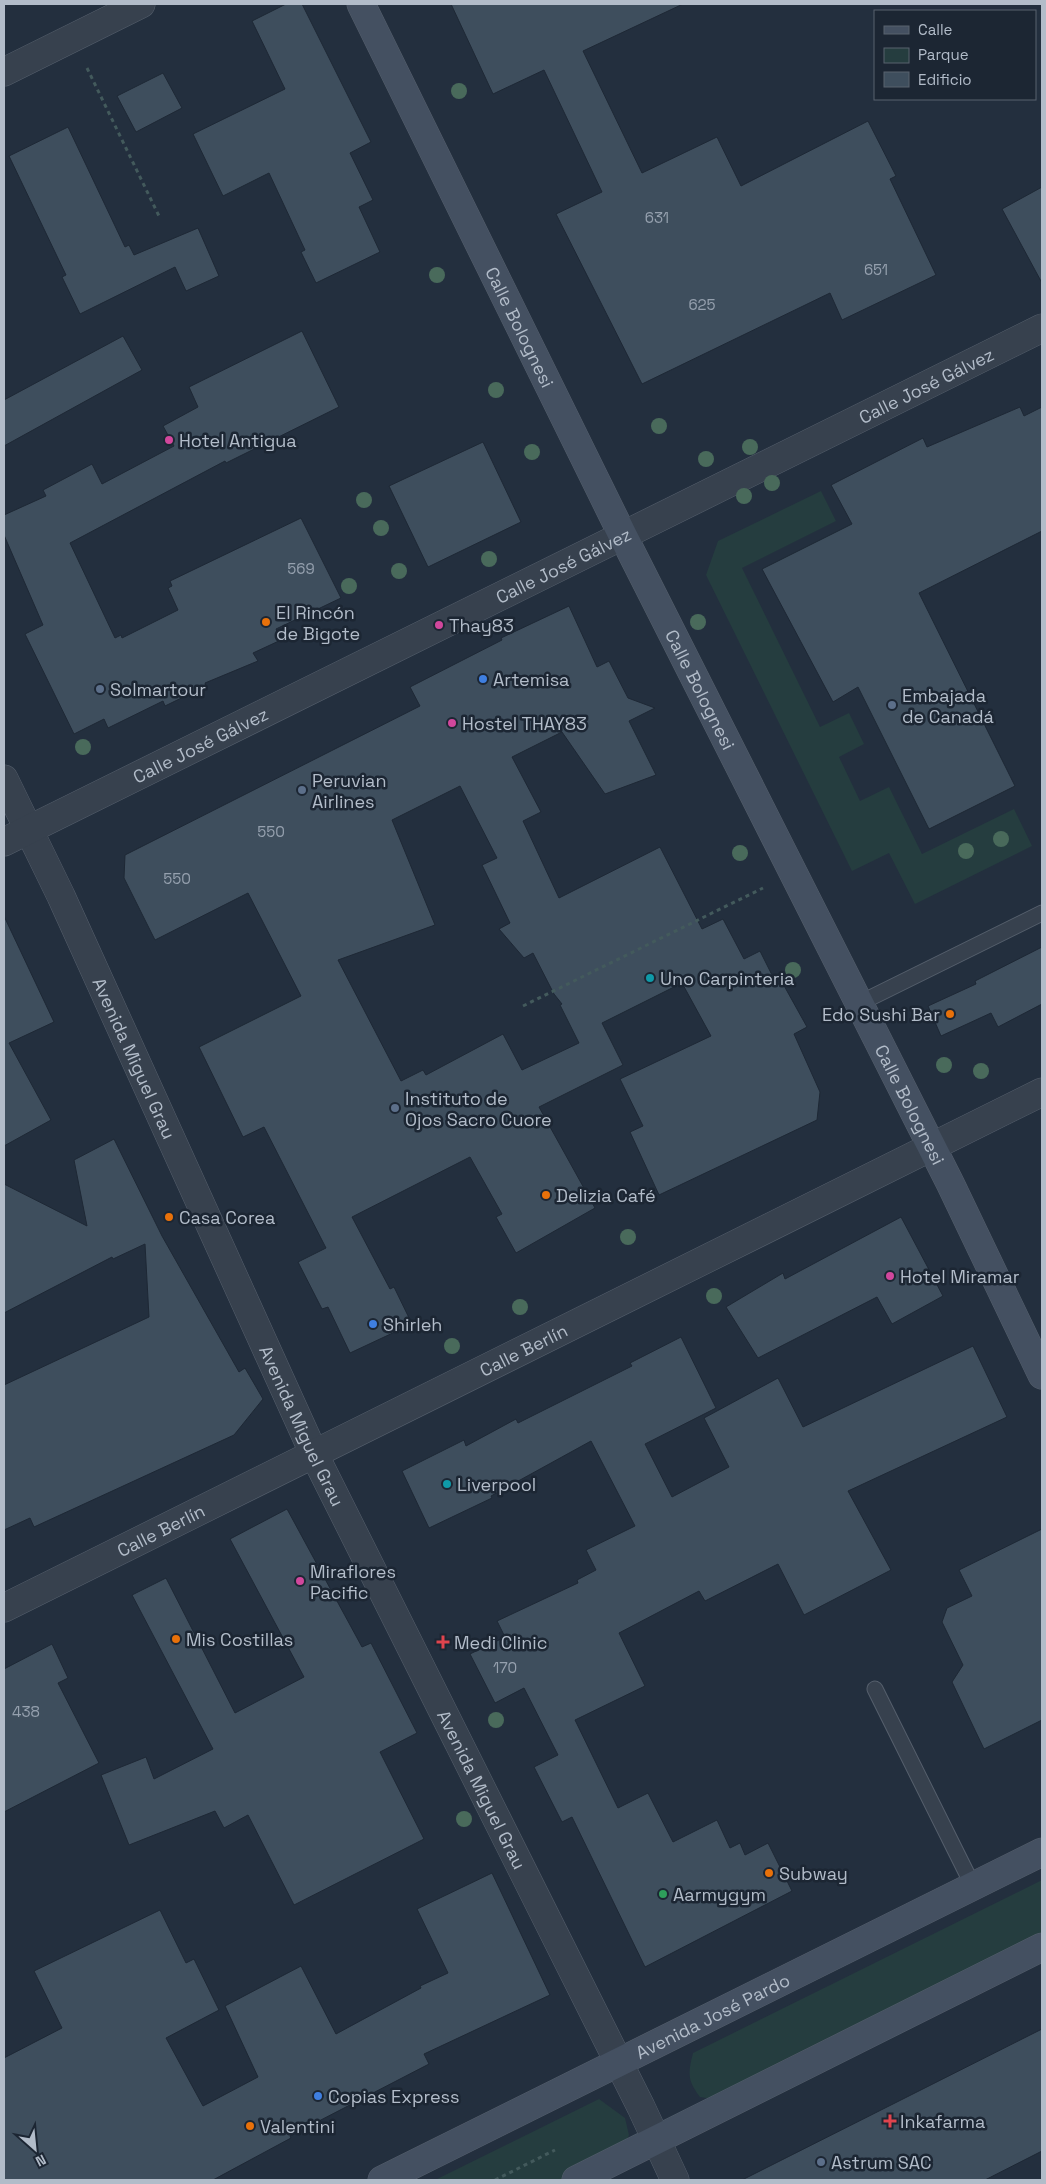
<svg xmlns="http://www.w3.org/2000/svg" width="1046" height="2184" viewBox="0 0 1046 2184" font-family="'Space Grotesk',sans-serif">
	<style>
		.green { fill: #253d3f }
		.building { fill: #3e4e5d; stroke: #1e2835; fill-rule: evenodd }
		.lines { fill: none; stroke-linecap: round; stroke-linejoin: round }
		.service-casing { stroke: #555f6c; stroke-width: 17 }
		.minor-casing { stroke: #555f6c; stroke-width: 29 }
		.secondary-casing { stroke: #555f6c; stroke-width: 29 }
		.path { stroke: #435a5c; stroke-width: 3; stroke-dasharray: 4 4; stroke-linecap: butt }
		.service { stroke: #37414e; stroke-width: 15 }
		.minor { stroke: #37414e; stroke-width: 28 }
		.secondary { stroke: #445061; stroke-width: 28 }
		.tree { fill: #496a5b }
		.hotel-dot { fill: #d1479c; stroke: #1c2633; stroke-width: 2 }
		.food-dot { fill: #e8710a; stroke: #1c2633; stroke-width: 2 }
		.shop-dot { fill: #3f7fe0; stroke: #1c2633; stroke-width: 2 }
		.service-dot { fill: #5c6f8a; stroke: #1c2633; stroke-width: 2 }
		.culture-dot { fill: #0f9aa8; stroke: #1c2633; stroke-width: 2 }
		.health-dot { fill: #e0444e; stroke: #1c2633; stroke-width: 2 }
		.leisure-dot { fill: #2e9e5b; stroke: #1c2633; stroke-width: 2 }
		.labels { text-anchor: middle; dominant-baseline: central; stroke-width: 5; stroke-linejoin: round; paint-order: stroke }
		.number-label { font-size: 15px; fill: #95a0ae }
		.street-label { font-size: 18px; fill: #b2bcc9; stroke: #1c2633 }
		.poi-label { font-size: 18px; fill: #b2bcc9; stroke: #1c2633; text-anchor: start }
	</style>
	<rect width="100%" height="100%" fill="#232f3e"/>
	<path class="green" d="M821,491l15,30 -94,47 78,159 29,-14 15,31 -25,13 21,44 29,-14 33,67 92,-45 18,37 -117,58 -26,-51 -37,18 -146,-296 12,-34z
		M1042,1880v59l-323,161 -19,-3c-13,-17 -12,-24 -7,-44z
		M599,2099l26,19 4,17 -7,17 -57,28h-130z"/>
	<path class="building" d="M286,4h16l69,138 -21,11 23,47 -14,7 21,45 -64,31 -15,-31 4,-2 -36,-77 -46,23 -30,-62 92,-45 -33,-68z
		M451,4h232l-100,47 59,122 75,-36 24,49 127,-65 28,55 -6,3 46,96 -94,45 -12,-27 -188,91 -86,-170 46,-22 -58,-122 -51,24z
		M163,73l19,35 -46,24 -19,-36z
		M68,127l57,120 4,-2 5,10 64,-27 21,48 -33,15 -11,-24 -95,47 -18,-37 4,-2 -57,-119z
		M1042,187v96l-40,-74z
		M302,331l37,76 -113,56 -1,-2 -155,82 45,95 6,-3 1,3 56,-28 -10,-22 4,-2 -2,-5 131,-63 40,80 -65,31 5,11 -28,13 5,8 -53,22 1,3 -41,20 -2,-5 -55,27 -4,-9 -30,15 -49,-100 18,-9 -39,-90v-20l42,-19 -3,-6 49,-26 10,20 72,-38 -11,-20 35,-19 -9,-20z
		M123,336l19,34 -138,76v-46z
		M1020,407l4,9 18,-9v124l-123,62 96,193 -86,43 -71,-142 -25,15 -71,-133 90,-45 -21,-39 92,-47 4,9z
		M483,442l38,80 -93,45 -39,-81z
		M569,606l28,61 12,-6 19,37 27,10 -26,13 27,54 -51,19 -43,-62 -50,25 29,55 -18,9 36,77 101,-51 42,82 21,-10 21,40 16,-8 17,34 5,-3 25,45 -13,7 26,58 -3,28 -158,75 -29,-63 13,-6 -23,-47 91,-43 -29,-53 -80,40 21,42 -84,42 56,101 -79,45 -20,-36 6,-3 -32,-57 -118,60 38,72 4,-2 18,37 -62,29 -22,-46 -6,2 -24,-47 28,-14 -62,-121 -21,10 -44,-90 102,-51 -53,-103 -93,47 -31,-62 1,-23 295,-149 -10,-19 92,-47 -1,-2zM460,786l37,72 -15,7 28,58 -11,6 25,29 9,-5 21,41 8,10 -2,1 19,38 -57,27 -19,-36 -77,41 -3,-5 -22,11 -63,-121 97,-35 -43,-105z
		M4,916l50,106 -45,21 42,77 -47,26z
		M1042,947v57l-44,23 -7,-14 -50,23 -13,-30 48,-22 -1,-3z
		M114,1139l48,97 77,136 6,-4 18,31 -29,36 -200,92 -4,-9 -26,12v-145l145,-68 -4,-73 -32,15 -1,-2 -108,56v-129l83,42 -13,-66z
		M901,1217l42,79 -51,28 -15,-27 -119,61 -32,-51 57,-34 2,6z
		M681,1337l35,71 -71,36 27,53 57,-30 -25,-49 74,-40 25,49 170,-81 34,71 -159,74 43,79 -87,45 -26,-51 -73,37 -6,-10 -80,42 26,53 -70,34 43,88 30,-15 25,49 44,-22 13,28 10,-5 5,12 23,-12 24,48 -147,76 -73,-150 -10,5 -28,-55 24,-12 -34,-67 -29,15 -25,-49 35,-17 -8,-16 81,-38 -1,-3 19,-10 -10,-20 49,-24 -44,-85 -100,55 1,2 -63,30 -27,-57 62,-31 2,6 50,-27 2,4 114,-57 -2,-3z
		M287,1509l75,138 9,-4 46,90 -37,19 44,87 -130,66 -46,-90 -24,13 -9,-17 -86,34 -28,-70 45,-18 8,22 59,-30 -81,-154 34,-17 69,135 69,-36 -74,-138z
		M1042,1529v191l-58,29 -32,-67 11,-17 -21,-43 5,-14 25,-12 -13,-26z
		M52,1644l16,34 -10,5 41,80 -95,49v-143z
		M492,1873l58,122 -126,59 5,10 -139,72 1,2 -78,42h-209v-122l58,-30 -28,-57 126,-61 26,53 8,-4 25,51 -53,28 37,68 55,-29 -33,-71 76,-40 35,68 85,-46 -1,-2 28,-13 -31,-64z
		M1042,2029v122l-57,29h-243z"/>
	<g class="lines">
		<g class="service-casing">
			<path id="service" d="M858,1004l184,-91
				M875,1689l98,197"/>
		</g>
		<g class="minor-casing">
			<g id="minor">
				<path d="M4,72l137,-68"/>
				<path id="s1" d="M4,779l57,117 253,558 327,653 34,73"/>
				<path id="s2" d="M4,842l1038,-514"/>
				<path id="s3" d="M4,1608l1038,-516"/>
			</g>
		</g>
		<g class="secondary-casing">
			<g id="secondary">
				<path id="s4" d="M361,4l262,532 327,647 92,192"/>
				<path id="s5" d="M382,2180l660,-328"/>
				<path d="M576,2180l466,-233"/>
			</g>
		</g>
		<path class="path" d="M87,68l72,148
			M523,1006l240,-118
			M495,2180l60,-30"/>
		<use href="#service" class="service"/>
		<use href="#minor" class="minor"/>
		<use href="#secondary" class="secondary"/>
	</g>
	<g class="tree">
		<circle cx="459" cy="91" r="8"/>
		<circle cx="437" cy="275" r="8"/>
		<circle cx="496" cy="390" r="8"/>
		<circle cx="659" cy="426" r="8"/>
		<circle cx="750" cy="447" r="8"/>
		<circle cx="532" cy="452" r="8"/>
		<circle cx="706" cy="459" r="8"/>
		<circle cx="772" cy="483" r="8"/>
		<circle cx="744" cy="496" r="8"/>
		<circle cx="364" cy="500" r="8"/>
		<circle cx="381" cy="528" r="8"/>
		<circle cx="489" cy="559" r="8"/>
		<circle cx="399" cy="571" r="8"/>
		<circle cx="349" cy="586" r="8"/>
		<circle cx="698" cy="622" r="8"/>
		<circle cx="83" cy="747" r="8"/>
		<circle cx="1001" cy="839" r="8"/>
		<circle cx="966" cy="851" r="8"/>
		<circle cx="740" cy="853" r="8"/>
		<circle cx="793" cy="970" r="8"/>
		<circle cx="944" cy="1065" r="8"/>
		<circle cx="981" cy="1071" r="8"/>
		<circle cx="628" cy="1237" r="8"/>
		<circle cx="714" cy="1296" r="8"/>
		<circle cx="520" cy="1307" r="8"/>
		<circle cx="452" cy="1346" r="8"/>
		<circle cx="496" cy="1720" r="8"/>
		<circle cx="464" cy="1819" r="8"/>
	</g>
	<g class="hotel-dot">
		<circle cx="169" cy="440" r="5"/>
		<circle cx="439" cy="625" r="5"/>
		<circle cx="452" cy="723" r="5"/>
		<circle cx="890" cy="1276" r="5"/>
		<circle cx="300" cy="1581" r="5"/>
	</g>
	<g class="food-dot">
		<circle cx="266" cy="622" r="5"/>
		<circle cx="950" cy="1014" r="5"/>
		<circle cx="546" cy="1195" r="5"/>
		<circle cx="169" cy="1217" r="5"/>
		<circle cx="176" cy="1639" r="5"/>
		<circle cx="769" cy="1873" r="5"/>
		<circle cx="250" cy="2126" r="5"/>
	</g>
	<g class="shop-dot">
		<circle cx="483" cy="679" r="5"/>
		<circle cx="373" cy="1324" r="5"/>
		<circle cx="318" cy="2096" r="5"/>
	</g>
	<g class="service-dot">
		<circle cx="100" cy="689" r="5"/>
		<circle cx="892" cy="705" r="5"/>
		<circle cx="302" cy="790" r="5"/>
		<circle cx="395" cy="1108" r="5"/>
		<circle cx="821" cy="2162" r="5"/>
	</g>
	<g class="culture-dot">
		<circle cx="650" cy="978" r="5"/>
		<circle cx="447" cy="1484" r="5"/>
	</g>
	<g class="health-dot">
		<path d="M440.5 1634.5h5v5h5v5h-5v5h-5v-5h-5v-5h5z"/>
		<path d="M887.5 2113.5h5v5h5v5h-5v5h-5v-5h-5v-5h5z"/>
	</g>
	<circle class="leisure-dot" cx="663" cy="1894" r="5"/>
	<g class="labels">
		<g class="number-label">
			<text x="657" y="217">631</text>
			<text x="876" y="269">651</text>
			<text x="702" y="304">625</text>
			<text x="301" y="568">569</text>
			<text x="271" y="831">550</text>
			<text x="177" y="878">550</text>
			<text x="505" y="1667">170</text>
			<text x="26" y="1711">438</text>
		</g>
		<g class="street-label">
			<text stroke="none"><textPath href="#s4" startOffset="360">Calle Bolognesi</textPath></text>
			<text stroke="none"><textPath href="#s2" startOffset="1029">Calle José Gálvez</textPath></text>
			<text stroke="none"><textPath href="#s2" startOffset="624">Calle José Gálvez</textPath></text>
			<text stroke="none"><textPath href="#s4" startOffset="765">Calle Bolognesi</textPath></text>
			<text stroke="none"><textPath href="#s2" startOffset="219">Calle José Gálvez</textPath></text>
			<text stroke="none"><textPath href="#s1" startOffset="308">Avenida Miguel Grau</textPath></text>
			<text stroke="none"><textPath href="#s4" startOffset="1230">Calle Bolognesi</textPath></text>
			<text stroke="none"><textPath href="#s3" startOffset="580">Calle Berlín</textPath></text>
			<text stroke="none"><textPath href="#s1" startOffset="712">Avenida Miguel Grau</textPath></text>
			<text stroke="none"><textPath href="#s3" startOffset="175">Calle Berlín</textPath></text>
			<text stroke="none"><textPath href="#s1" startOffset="1118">Avenida Miguel Grau</textPath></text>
			<text stroke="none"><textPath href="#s5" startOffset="369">Avenida José Pardo</textPath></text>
		</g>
		<g class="poi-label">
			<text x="179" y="440">Hotel Antigua</text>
			<text x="276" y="612">El Rincón<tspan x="276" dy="21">de Bigote</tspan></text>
			<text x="449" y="625">Thay83</text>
			<text x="493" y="679">Artemisa</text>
			<text x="110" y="689">Solmartour</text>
			<text x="902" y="695">Embajada<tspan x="902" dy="21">de Canadá</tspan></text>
			<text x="462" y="723">Hostel THAY83</text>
			<text x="312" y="780">Peruvian<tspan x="312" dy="21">Airlines</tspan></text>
			<text x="660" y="978">Uno Carpinteria</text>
			<text x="940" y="1014" text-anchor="end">Edo Sushi Bar</text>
			<text x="405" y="1098">Instituto de<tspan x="405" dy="21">Ojos Sacro Cuore</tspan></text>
			<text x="556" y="1195">Delizia Café</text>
			<text x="179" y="1217">Casa Corea</text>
			<text x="900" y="1276">Hotel Miramar</text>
			<text x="383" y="1324">Shirleh</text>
			<text x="457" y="1484">Liverpool</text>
			<text x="310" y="1571">Miraflores<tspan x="310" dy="21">Pacific</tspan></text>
			<text x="186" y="1639">Mis Costillas</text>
			<text x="454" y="1642">Medi Clinic</text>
			<text x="779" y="1873">Subway</text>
			<text x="673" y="1894">Aarmygym</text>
			<text x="328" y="2096">Copias Express</text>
			<text x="900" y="2121">Inkafarma</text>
			<text x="260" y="2126">Valentini</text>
			<text x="831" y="2162">Astrum SAC</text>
		</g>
	</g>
	<rect width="1046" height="2184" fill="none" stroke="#b2bcc9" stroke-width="10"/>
	<rect x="874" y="10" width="162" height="90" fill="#1c2633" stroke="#58626f"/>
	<rect x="884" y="26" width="25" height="8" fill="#445061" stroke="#58626f"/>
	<text x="918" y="35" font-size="15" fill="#b2bcc9">Calle</text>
	<rect x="884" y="48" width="25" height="15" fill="#253d3f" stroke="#58626f"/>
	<text x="918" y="60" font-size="15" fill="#b2bcc9">Parque</text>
	<rect x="884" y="72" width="25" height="15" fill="#3e4e5d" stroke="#58626f"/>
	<text x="918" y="85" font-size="15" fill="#b2bcc9">Edificio</text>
	<g transform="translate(35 2149) rotate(153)" stroke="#1c2633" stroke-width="4" paint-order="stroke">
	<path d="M0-4L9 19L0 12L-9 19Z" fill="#b2bcc9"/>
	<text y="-8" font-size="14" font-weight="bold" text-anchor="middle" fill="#b2bcc9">N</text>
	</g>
</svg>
